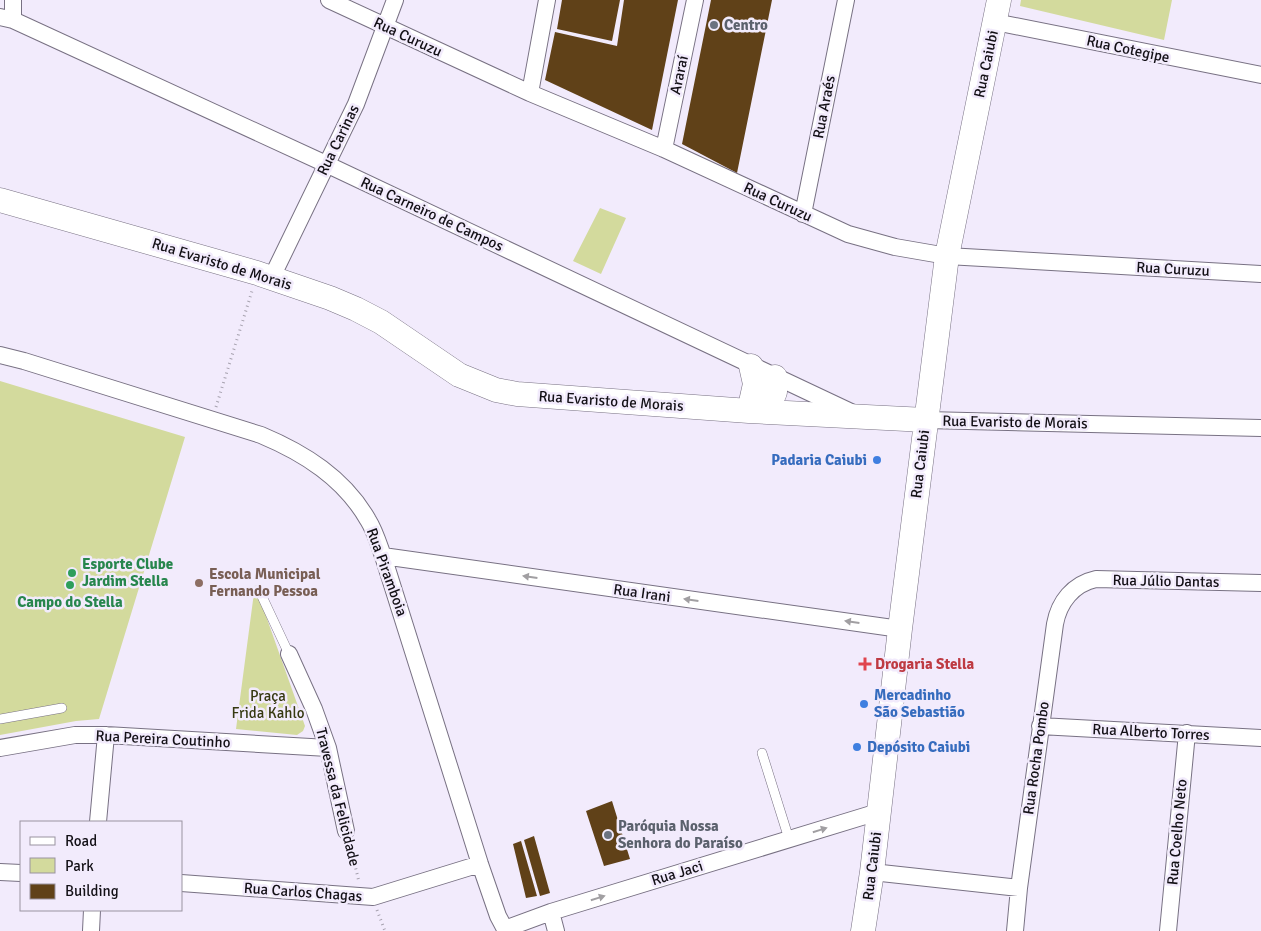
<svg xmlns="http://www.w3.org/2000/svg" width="1261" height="931" viewBox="0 0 1261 931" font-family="Signika,sans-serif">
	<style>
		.green { fill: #d3da9d }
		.building { fill: #604118 }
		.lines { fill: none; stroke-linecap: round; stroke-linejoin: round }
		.lane-casing { stroke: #787183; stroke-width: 10 }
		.street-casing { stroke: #787183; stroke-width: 18 }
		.secondary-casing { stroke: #787183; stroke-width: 25 }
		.path { stroke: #a7a2af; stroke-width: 3; stroke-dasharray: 1 4; stroke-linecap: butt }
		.lane { stroke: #fff; stroke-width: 9 }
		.street { stroke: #fff; stroke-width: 16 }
		.secondary { stroke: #fff; stroke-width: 24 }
		.oneway { fill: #a19fa2 }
		.worship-dot { fill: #6b7280; stroke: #f2ebfc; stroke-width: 2 }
		.shop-dot { fill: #3f7fe0; stroke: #f2ebfc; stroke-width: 2 }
		.leisure-dot { fill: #2e9e5b; stroke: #f2ebfc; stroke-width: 2 }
		.education-dot { fill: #8d6e63; stroke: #f2ebfc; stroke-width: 2 }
		.health-dot { fill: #e0444e; stroke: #f2ebfc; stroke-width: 2 }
		.labels { text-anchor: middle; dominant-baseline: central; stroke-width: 5; stroke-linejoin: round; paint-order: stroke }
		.worship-label { font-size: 15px; font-weight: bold; fill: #5b616d; stroke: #f2ebfc; text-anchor: start }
		.street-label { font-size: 15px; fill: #131016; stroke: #f2ebfc }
		.shop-label { font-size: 15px; font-weight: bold; fill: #366cbe; stroke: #f2ebfc; text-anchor: start }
		.leisure-label { font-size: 15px; font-weight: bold; fill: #27864d; stroke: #f2ebfc; text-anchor: start }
		.education-label { font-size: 15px; font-weight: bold; fill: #785e54; stroke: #f2ebfc; text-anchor: start }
		.health-label { font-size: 15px; font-weight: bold; fill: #be3a42; stroke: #f2ebfc; text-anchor: start }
		.park-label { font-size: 15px; fill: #363911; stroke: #f2ebfc }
	</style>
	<rect width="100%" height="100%" fill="#f2ebfc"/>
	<path class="green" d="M1021,0h151l-8,40 -144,-34z
		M600,208l26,10 -25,56 -28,-13z
		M0,381l185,56 -86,282 -23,2 -76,14z
		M255,585l50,141 -2,5 -6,4 -61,-6z"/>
	<path class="building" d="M562,0h58l-8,41 -55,-12z
		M624,0h54l-26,130 -107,-50 10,-48 62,14z
		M711,0h61l-35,173 -55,-29z
		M612,801l18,58 -26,7 -18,-55z
		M534,836l16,57 -10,3 -16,-56z
		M521,841l16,55 -11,2 -13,-54z"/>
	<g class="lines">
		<g class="lane-casing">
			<path id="lane" d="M259,590l30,64
				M0,719l62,-11
				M762,753l27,86"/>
		</g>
		<g class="street-casing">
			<path id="street" d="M329,0l201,93 134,56 184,85 47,13 52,9 314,18
				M0,17l13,3 313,144 527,249
				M13,20v-20
				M995,22l266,53
				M530,93l17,-93
				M664,149l31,-149
				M803,214l43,-214
				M272,277l84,-173 39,-104
				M0,355l24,6 237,74c43,18 83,43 107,85 7,11 11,25 15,36l97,308 18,52 8,15
				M926,420l335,8
				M383,556l517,73
				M289,654l25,55 14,39 18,83
				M1040,726l221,12
				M0,748l75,-13h31l222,13
				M98,822l8,-87
				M0,872l21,1
				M872,872l147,16
				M181,883l192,14 107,-33
				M551,912l5,19
				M505,929l46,-17 327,-100
				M91,931l1,-21
				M1015,931l4,-43 36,-264c4,-22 18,-40 41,-45l165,4
				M1168,931l19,-198"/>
		</g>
		<g class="secondary-casing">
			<path id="secondary" d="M0,200l257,73 73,25 26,11 25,13 78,53 37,15 21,4 232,17 177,9
				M749,411l6,-27 -4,-18
				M767,411l8,-19v-15
				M863,931l9,-59 28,-243 47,-373 52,-256"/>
		</g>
		<path class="path" d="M216,407l36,-116
			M350,844l9,38
			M377,910l8,21"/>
		<use href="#lane" class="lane"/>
		<use href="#street" class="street"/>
		<use href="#secondary" class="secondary"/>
	</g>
	<defs><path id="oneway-solid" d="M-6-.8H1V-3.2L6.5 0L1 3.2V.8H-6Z" transform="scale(1.25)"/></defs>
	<g class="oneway">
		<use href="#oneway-solid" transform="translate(530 577) rotate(-172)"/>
		<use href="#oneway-solid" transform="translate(691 600) rotate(-172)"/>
		<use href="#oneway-solid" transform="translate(852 622) rotate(-172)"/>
		<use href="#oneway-solid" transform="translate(820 830) rotate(-17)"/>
		<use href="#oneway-solid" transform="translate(598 898) rotate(-17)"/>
	</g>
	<g class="worship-dot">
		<circle cx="714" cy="25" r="5"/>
		<circle cx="608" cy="835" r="5"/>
	</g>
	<g class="shop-dot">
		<circle cx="877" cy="460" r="5"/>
		<circle cx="864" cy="704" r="5"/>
		<circle cx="857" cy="747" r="5"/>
	</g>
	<g class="leisure-dot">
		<circle cx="72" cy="573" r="5"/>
		<circle cx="70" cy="585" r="5"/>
	</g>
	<circle class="education-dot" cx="199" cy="583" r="5"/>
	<path class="health-dot" d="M862.5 656.5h5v5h5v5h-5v5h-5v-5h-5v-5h5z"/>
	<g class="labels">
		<g class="worship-label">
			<text x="724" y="25">Centro</text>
			<text x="618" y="826">Paróquia Nossa<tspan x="618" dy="17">Senhora do Paraíso</tspan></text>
		</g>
		<g class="street-label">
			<text transform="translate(408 37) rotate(25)">Rua Curuzu</text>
			<text transform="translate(1128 49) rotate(12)">Rua Cotegipe</text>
			<text transform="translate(986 64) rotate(-78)">Rua Caiubi</text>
			<text transform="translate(679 75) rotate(-78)">Araraí</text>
			<text transform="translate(824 107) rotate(-79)">Rua Araés</text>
			<text transform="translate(338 140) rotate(-64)">Rua Carinas</text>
			<text transform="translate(778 202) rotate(25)">Rua Curuzu</text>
			<text transform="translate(432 214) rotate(25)">Rua Carneiro de Campos</text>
			<text transform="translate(222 264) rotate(17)">Rua Evaristo de Morais</text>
			<text transform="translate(1173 269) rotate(3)">Rua Curuzu</text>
			<text transform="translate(611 401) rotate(4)">Rua Evaristo de Morais</text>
			<text transform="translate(1015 422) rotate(1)">Rua Evaristo de Morais</text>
			<text transform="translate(920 464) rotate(-83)">Rua Caiubi</text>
			<text transform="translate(387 572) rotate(70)">Rua Piramboia</text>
			<text transform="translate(1166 581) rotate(1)">Rua Júlio Dantas</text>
			<text transform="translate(642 593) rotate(8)">Rua Irani</text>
			<text transform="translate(1151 732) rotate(3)">Rua Alberto Torres</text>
			<text transform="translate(163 739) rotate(3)">Rua Pereira Coutinho</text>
			<text transform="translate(1036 758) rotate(-82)">Rua Rocha Pombo</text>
			<text transform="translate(338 797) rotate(76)">Travessa da Felicidade</text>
			<text transform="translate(1177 832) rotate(-85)">Rua Coelho Neto</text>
			<text transform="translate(872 866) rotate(-83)">Rua Caiubi</text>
			<text transform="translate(677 873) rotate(-17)">Rua Jaci</text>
			<text transform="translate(303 892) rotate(4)">Rua Carlos Chagas</text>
		</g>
		<g class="shop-label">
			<text x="867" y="460" text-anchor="end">Padaria Caiubi</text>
			<text x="874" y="695">Mercadinho<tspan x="874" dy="17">São Sebastião</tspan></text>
			<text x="867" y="747">Depósito Caiubi</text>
		</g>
		<g class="leisure-label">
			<text x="82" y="564">Esporte Clube<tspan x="82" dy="17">Jardim Stella</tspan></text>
			<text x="70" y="602" text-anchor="middle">Campo do Stella</text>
		</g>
		<g class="education-label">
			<text x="209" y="574">Escola Municipal<tspan x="209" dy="17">Fernando Pessoa</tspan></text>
		</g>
		<g class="health-label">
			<text x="875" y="664">Drogaria Stella</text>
		</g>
		<g class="park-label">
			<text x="268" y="696">Praça<tspan x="268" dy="17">Frida Kahlo</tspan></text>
		</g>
	</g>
	<rect x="20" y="821" width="162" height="90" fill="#f2ebfc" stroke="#9993a0"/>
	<rect x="30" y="837" width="25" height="8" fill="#ffffff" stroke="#9993a0"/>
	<text x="65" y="846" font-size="15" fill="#131016">Road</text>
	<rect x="30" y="858" width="25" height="15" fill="#d3da9d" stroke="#9993a0"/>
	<text x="65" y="871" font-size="15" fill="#131016">Park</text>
	<rect x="30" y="884" width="25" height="15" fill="#604118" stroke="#9993a0"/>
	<text x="65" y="896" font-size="15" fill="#131016">Building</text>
</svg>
